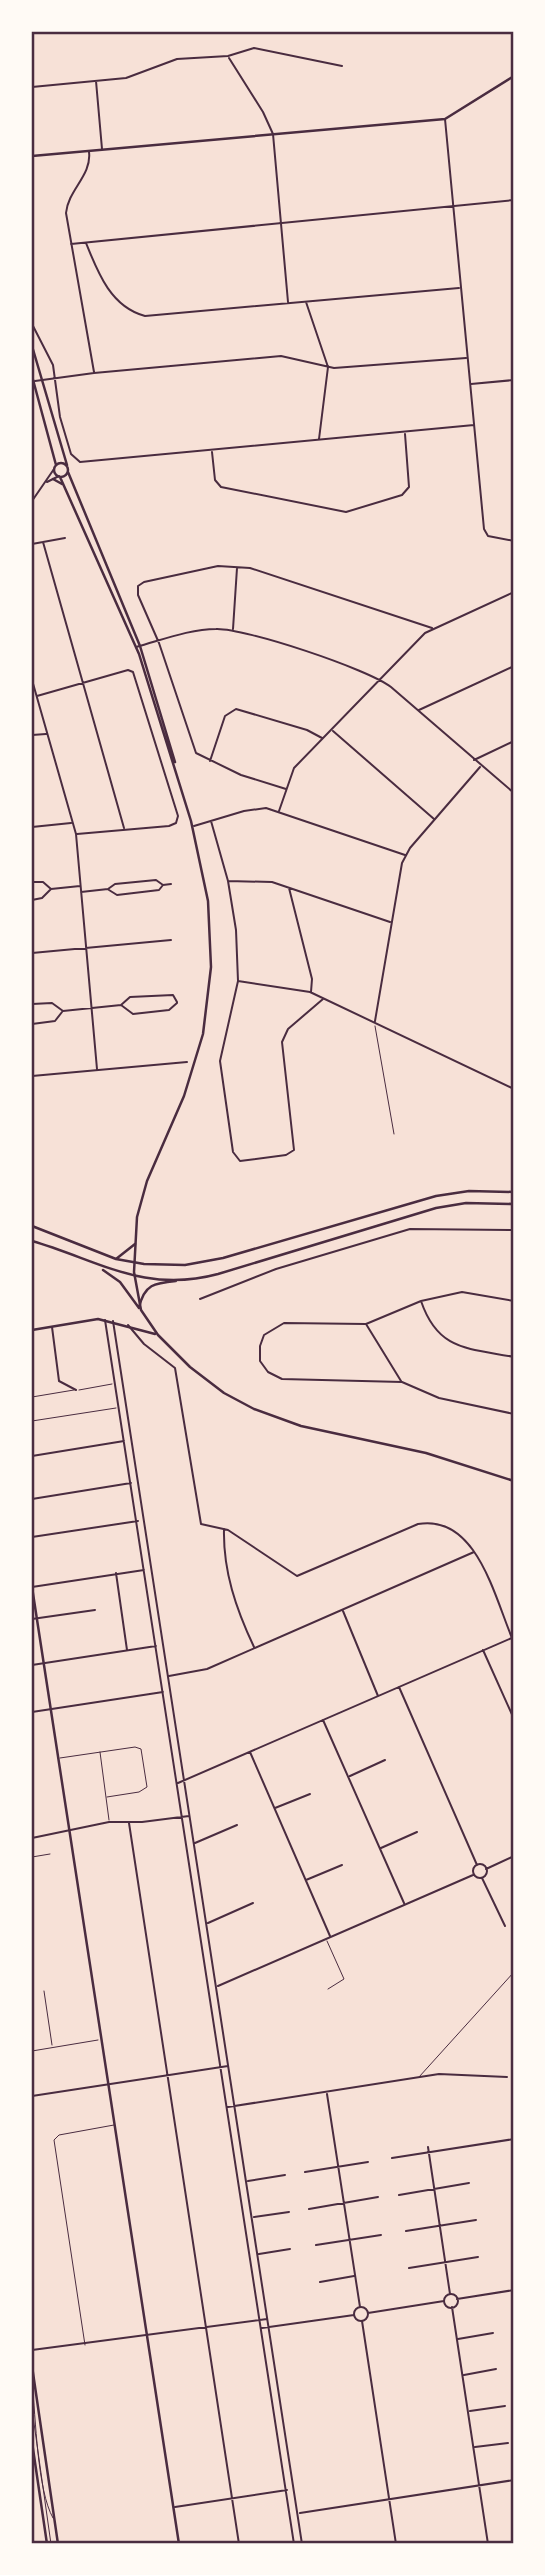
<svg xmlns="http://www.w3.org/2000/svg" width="545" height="2575" viewBox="0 0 545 2575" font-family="'Nunito Sans',sans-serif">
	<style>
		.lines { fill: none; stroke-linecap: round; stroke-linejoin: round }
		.service { stroke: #4a2c40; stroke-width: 1 }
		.minor { stroke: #4a2c40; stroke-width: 2 }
		.tertiary { stroke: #4a2c40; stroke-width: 2.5 }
		.secondary { stroke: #4a2c40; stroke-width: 2.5 }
		.neatline { fill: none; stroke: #4a2c40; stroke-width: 2.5 }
	</style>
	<rect width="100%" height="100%" fill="#f7e1d7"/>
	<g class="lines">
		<path class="service" d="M375,1026l19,108
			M79,1390l33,-6
			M32,1397l42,-7
			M32,1421l84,-13
			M100,1752l9,68
			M60,1758l75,-11 6,2 6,38 -8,5 -32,5
			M32,1857l18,-3
			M327,1941l17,38 -16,10
			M44,1991l8,54
			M32,2051l66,-11
			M419,2077l95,-105
			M85,2345l-31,-205 5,-5 55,-10
			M32,2383c4,35 5,107 21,135
			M32,2409l19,135"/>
		<path class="minor" d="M229,58l34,54 10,22 15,168
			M96,81l6,68
			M32,87l94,-9 51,-19 51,-3 26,-8 88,18
			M445,119l39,410 4,7 26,5
			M89,152c3,23 -21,38 -23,61l28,159
			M86,243c12,30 25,64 59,73l314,-28
			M71,244l443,-44
			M306,302l22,65 -9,72
			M32,324l21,41 7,52 11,37 9,8 394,-37
			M35,381l59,-8 187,-17 53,12 132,-10
			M471,384l43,-4
			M212,452l3,28 6,7 125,25 56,-17 7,-8 -4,-53
			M47,482l12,-6
			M32,501l22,-32
			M43,542l81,286
			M32,544l33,-6
			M233,629l4,-61
			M136,647c26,-7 54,-18 80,-18 29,-1 152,40 175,58l123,106
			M32,680l44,154 21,235
			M37,696l91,-26 5,2 45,144 -2,7 -7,3 -92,8
			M419,710l95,-44
			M333,731l101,88
			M32,735l14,-1
			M474,760l40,-19
			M210,761l15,-45 11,-7 71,21 15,8
			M286,789l-45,-14 -45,-22 -37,-110 -21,-48v-9l6,-4 74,-16 32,2 182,60
			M279,811l15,-43 131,-135 89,-41
			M211,821l17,60 8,49 2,51 -18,80 13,91 7,9 46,-6 8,-5 -12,-108 6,-13 35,-30
			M194,826l50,-15 22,-3 139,47
			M32,827l39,-4
			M228,881l44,1 118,40
			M32,882h11l8,7
			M289,888l23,91 -1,13
			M109,890l8,5 42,-5 4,-5 8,-1
			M81,892l27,-3 7,-5 41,-4 7,5
			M32,900l10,-2 9,-9 29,-3
			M32,953l139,-13
			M238,981l72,11 204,97
			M32,1004l20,-1 11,8 58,-6 9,-8 43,-2 4,7
			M121,1005l12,9 36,-4 8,-7
			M375,1021l27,-158 8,-15 70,-81
			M32,1024l23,-3 7,-9
			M32,1076l155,-14
			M200,1299l76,-30 134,-40 104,1
			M421,1301c17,50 47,47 93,56
			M514,1301l-52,-9 -41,9 -55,23 -82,-1 -20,12 -4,11v15l8,11 14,7 120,3 37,16 75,16
			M105,1320l189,1224
			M113,1321l189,1223
			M366,1324l35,57
			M128,1325l16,19 31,24 26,156 27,6 69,46 121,-52c58,-10 76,71 94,114
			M52,1327l7,54 17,9
			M32,1456l92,-15
			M32,1499l99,-16
			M224,1529c-1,42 12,80 30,118
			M32,1537l106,-16
			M116,1573l11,77
			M32,1587l112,-17
			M343,1611l35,85
			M32,1619l63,-9
			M483,1650l31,69
			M32,1665l124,-19
			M169,1676l38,-7 267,-117
			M399,1687l78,178
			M32,1712l131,-20
			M323,1720l81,183
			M250,1752l80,184
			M350,1776l35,-16
			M178,1783l336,-146
			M275,1808l35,-14
			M129,1823l110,721
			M32,1838l77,-16h33l47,-6
			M195,1843l42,-18
			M381,1848l36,-16
			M473 1871a7 7 0 1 1 14 0a7 7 0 1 1-14 0Z
			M486,1869l28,-13
			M482,1878l23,48
			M306,1880l36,-15
			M208,1923l45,-20
			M218,1986l255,-111
			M327,2094l33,213
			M32,2096l196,-30
			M228,2107l211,-33 68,3
			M428,2147l22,147
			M392,2158l122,-19
			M305,2172l63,-10
			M248,2181l37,-6
			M399,2195l70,-12
			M309,2209l69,-12
			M254,2217l35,-5
			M406,2231l70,-11
			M316,2245l65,-10
			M259,2254l31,-5
			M409,2268l69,-11
			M320,2282l34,-6
			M444 2301a7 7 0 1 1 14 0a7 7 0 1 1-14 0Z
			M457,2299l57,-9
			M354 2314a7 7 0 1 1 14 0a7 7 0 1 1-14 0Z
			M452,2307l36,237
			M368,2313l76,-12
			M362,2321l34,223
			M262,2328l92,-13
			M513,2331h1
			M458,2339l35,-6
			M32,2350l235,-31
			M464,2375l32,-6
			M470,2411l35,-5
			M475,2447l33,-4
			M175,2507l112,-17
			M300,2513l214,-33"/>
		<path class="tertiary" d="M32,156l413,-37 69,-43
			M32,346l35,119
			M32,376l24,89
			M54 470a7 7 0 1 1 14 0a7 7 0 1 1-14 0Z
			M68,472l72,174 35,116
			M60,477l79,177 52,167 17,80 3,66 -8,67 -19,62 -37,85 -10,36 -3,55 7,38 17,25 32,32 34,26 30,16 47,17 125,27 88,28
			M53,479l9,5
			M32,1330l66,-11 57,15
			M32,1587l147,957"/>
		<path class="secondary" d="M32,1226l84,33 28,5 41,1 38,-7 213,-62 33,-5 45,1
			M32,1241c66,19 112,53 186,33l218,-66 30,-5 48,1
			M116,1259l19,-15
			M103,1270l17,12 19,26
			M139,1308c5,-24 16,-25 37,-27
			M32,2366l26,178
			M32,2442l15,102"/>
	</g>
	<rect width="545" height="2575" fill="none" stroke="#fffaf5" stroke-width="66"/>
	<rect x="33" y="33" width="479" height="2509" class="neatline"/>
</svg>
